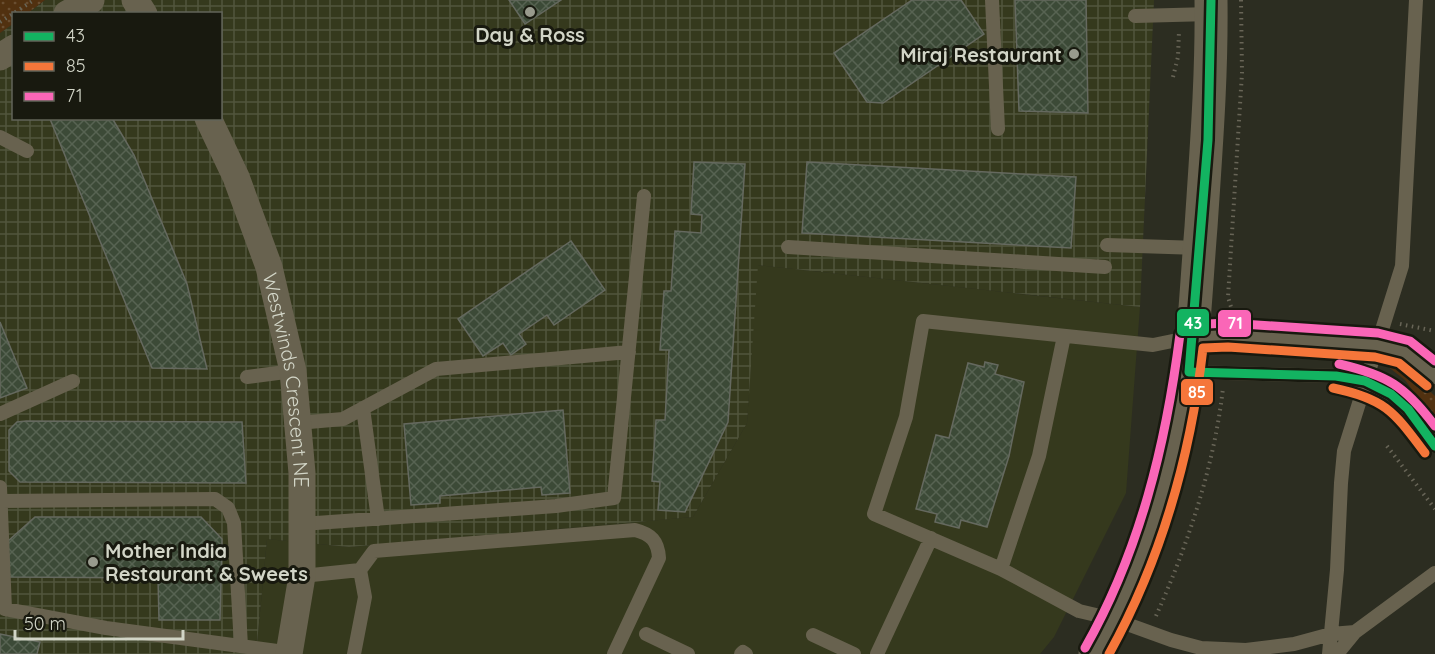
<svg xmlns="http://www.w3.org/2000/svg" width="1435" height="654" viewBox="0 0 1435 654" font-family="Quicksand,sans-serif">
	<style>
		.built { fill: #35391d }
		.industrial { fill: url(#industrial-grid) }
		.park { fill: url(#park-dots) }
		.building { fill: url(#building-cross-hatch); stroke: #65695f; stroke-width: 1.5 }
		.lines { fill: none; stroke-linecap: round; stroke-linejoin: round }
		.path { stroke: #686557; stroke-width: 4; stroke-dasharray: 1.5 4.5; stroke-linecap: butt }
		.service { stroke: #68624f; stroke-width: 14 }
		.minor { stroke: #68624f; stroke-width: 27 }
		.tertiary { stroke: #68624f; stroke-width: 33 }
		.bus-1-casing { stroke: #18190f; stroke-width: 14 }
		.bus-2-casing { stroke: #18190f; stroke-width: 14 }
		.bus-3-casing { stroke: #18190f; stroke-width: 14 }
		.bus-1 { stroke: #13b361; stroke-width: 9 }
		.bus-2 { stroke: #f5763a; stroke-width: 9 }
		.bus-3 { stroke: #fa66b7; stroke-width: 9 }
		.poi-dot { fill: #989a8d; stroke: #18190f; stroke-width: 2 }
		.labels { text-anchor: middle; dominant-baseline: central; stroke-width: 6; stroke-linejoin: round; paint-order: stroke }
		.poi-label { font-size: 20px; font-weight: bold; fill: #d2d5c7; stroke: #18190f }
		.street-label { font-size: 20px; fill: #d2d5c7; stroke: #18190f }
		.line-badge { stroke: #18190f; stroke-width: 2 }
		.badge-label { font-size: 16px; text-anchor: middle; font-weight: bold; fill: #fff }
	</style>
	<defs>
		<pattern id="industrial-grid" width="8" height="8" patternUnits="userSpaceOnUse" patternTransform="scale(1.5)"><rect width="8" height="8" fill="#35391d"/><path d="M0 4h8M4 0v8" fill="none" stroke="#51553c"/></pattern>
		<pattern id="park-dots" width="8" height="8" patternUnits="userSpaceOnUse" patternTransform="scale(1.5)"><rect width="8" height="8" fill="#513110"/><path d="M2 2h.1M6 6h.1" fill="none" stroke="#694e31" stroke-width="1.8" stroke-linecap="round"/></pattern>
		<pattern id="building-cross-hatch" width="8" height="8" patternUnits="userSpaceOnUse" patternTransform="scale(1.5)"><rect width="8" height="8" fill="#3c4a37"/><path d="M0 0l8 8M0 8l8-8" fill="none" stroke="#576352"/></pattern>
	</defs>
	<rect width="100%" height="100%" fill="#2c2d21"/>
	<path class="built" d="M757,265l383,42 -14,186 -72,144 -14,17h-784l11,-115 82,8 344,-30 54,-94z"/>
	<path class="industrial" d="M45,0h1109l-14,307 -382,-42 -11,158 -54,94 -344,30 -82,-8 -11,115h-256v-621l13,-9 1,94h206v-104l-192,-1z"/>
	<path class="park" d="M0,0h45l-17,13 -14,1 -1,10 -13,9z
		M1392,364l16,7 27,25v24l-30,-40 -14,-11 -2,-2z"/>
	<path class="building" d="M509,0h52l-36,24z
		M912,0h49l23,34 -101,69 -16,-1 -33,-49z
		M1015,0h71l2,113 -69,-2z
		M112,118l22,37 53,129 20,85 -55,-1 -102,-249z
		M694,162l51,2 -17,258 -43,90 -27,-2 2,-28 -8,-1 4,-61h9l4,-70h-9l4,-59h7l4,-60 26,2 1,-18 -11,-1z
		M807,162l269,15 -5,71 -269,-15z
		M571,241l34,49 -51,35 -7,-10 -28,19 7,10 -15,11 -8,-12 -20,13 -25,-37z
		M0,322l27,66 -27,10z
		M985,362l13,3 -3,9 29,8 -15,74 -22,71 -26,-7 -2,8 -24,-6 2,-8 -21,-5 20,-74 13,3 19,-75 16,4z
		M563,410l7,83 -28,2 -1,-8 -101,9v7l-29,2 -7,-81z
		M26,421l216,1 4,61 -226,-1 -11,-11v-41l8,-8z
		M35,517h166l21,22 -2,81h-61l-1,-42 -149,-1 -1,-36z
		M0,634l40,8 -3,12h-37z"/>
	<g class="lines">
		<path class="path" d="M1241,0l1,73 -14,224 3,10 12,10
			M0,22l34,-22
			M1173,77l5,-20 1,-26
			M1400,324l35,7
			M1387,446l48,63
			M1156,616c32,-72 58,-149 67,-228"/>
		<path class="service" d="M992,0l6,129
			M1135,16l76,-2
			M0,137l27,14
			M1107,245l92,3
			M788,247l317,20
			M1189,372l147,4 29,5 26,13 17,15 27,37
			M247,377l46,-6
			M363,408l15,111
			M0,414l73,-33
			M298,423l45,-4 93,-50 193,-17
			M0,487l5,122 101,19 186,25
			M1,501l214,-2 13,9 6,15 7,123
			M302,524l254,-18 58,-8 30,-302
			M1001,569l38,-113 25,-120
			M360,570l14,-19 261,-21c16,4 23,11 24,28l-45,96
			M302,576l58,-6 5,27 -11,57
			M1355,632l-24,2 -37,10 -48,6 -45,-2 -30,-8 -58,-21 -34,-8 -78,-42 -127,-55 32,-97 17,-96 230,24 39,-8 36,-2 149,10 28,7 30,25
			M646,634l42,20
			M813,635l41,19
			M741,654l2,-2 3,2
			M877,654l54,-116
			M1329,654l8,-84 4,-87 3,-32 58,-185 14,-266
			M1337,654l18,-22 80,-59"/>
		<g class="minor">
			<path d="M135,0l9,14"/>
			<path d="M67,14l24,-14"/>
			<path d="M0,57l14,-9"/>
			<path id="s1" d="M208,118l28,59 33,90 24,104 9,102v103l-13,78"/>
		</g>
		<path class="tertiary" d="M1095,654c13,-22 23,-46 33,-69 30,-68 52,-140 61,-214 6,-48 8,-96 12,-144 5,-76 11,-151 10,-227"/>
		<g class="bus-1-casing">
			<path id="bus-1" d="M1211,0l-3,140 -19,232 147,4 29,5 26,13 17,15 27,37"/>
		</g>
		<g class="bus-2-casing">
			<path id="bus-2" d="M1333,388c53,11 61,24 92,65
				M1109,654c52,-94 82,-200 94,-306l25,-1 147,10 24,6 28,23"/>
		</g>
		<g class="bus-3-casing">
			<path id="bus-3" d="M1339,364c48,11 66,22 96,62
				M1085,648c55,-97 81,-204 95,-314l4,-6 5,-3 38,-2 151,10 32,8 25,20"/>
		</g>
		<use href="#bus-1" class="bus-1"/>
		<use href="#bus-2" class="bus-2"/>
		<use href="#bus-3" class="bus-3"/>
	</g>
	<g class="poi-dot">
		<circle cx="530" cy="12" r="6"/>
		<circle cx="1074" cy="54" r="6"/>
		<circle cx="93" cy="562" r="6"/>
	</g>
	<g class="labels">
		<g class="poi-label">
			<text x="530" y="34">Day &amp; Ross</text>
			<text x="1062" y="54" text-anchor="end">Miraj Restaurant</text>
			<text x="105" y="550" text-anchor="start">Mother India<tspan x="105" dy="23">Restaurant &amp; Sweets</tspan></text>
		</g>
		<g class="street-label">
			<text stroke="none"><textPath href="#s1" startOffset="276">Westwinds Crescent NE</textPath></text>
		</g>
	</g>
	<g class="line-badge">
		<rect x="1176" y="308" width="34" height="29" rx="6" fill="#13b361"/>
		<rect x="1217" y="309" width="35" height="29" rx="6" fill="#fa66b7"/>
		<rect x="1180" y="378" width="34" height="28" rx="6" fill="#f5763a"/>
	</g>
	<g class="badge-label">
		<text x="1193" y="329">43</text>
		<text x="1235" y="329">71</text>
		<text x="1197" y="398">85</text>
	</g>
	<rect x="12" y="12" width="210" height="108" fill="#18190f" stroke="#626459" stroke-width="1.5"/>
	<rect x="24" y="32" width="30" height="9" fill="#13b361" stroke="#626459" stroke-width="1.5"/>
	<text x="66" y="42" font-size="18" fill="#d2d5c7">43</text>
	<rect x="24" y="62" width="30" height="9" fill="#f5763a" stroke="#626459" stroke-width="1.5"/>
	<text x="66" y="72" font-size="18" fill="#d2d5c7">85</text>
	<rect x="24" y="92" width="30" height="9" fill="#fa66b7" stroke="#626459" stroke-width="1.5"/>
	<text x="66" y="102" font-size="18" fill="#d2d5c7">71</text>
	<path d="M15 630v9h168v-9" fill="none" stroke="#d2d5c7" stroke-width="3"/>
	<text x="24" y="630" font-size="18" fill="#d2d5c7" stroke="#18190f" stroke-width="4.5" paint-order="stroke">50 m</text>
</svg>
